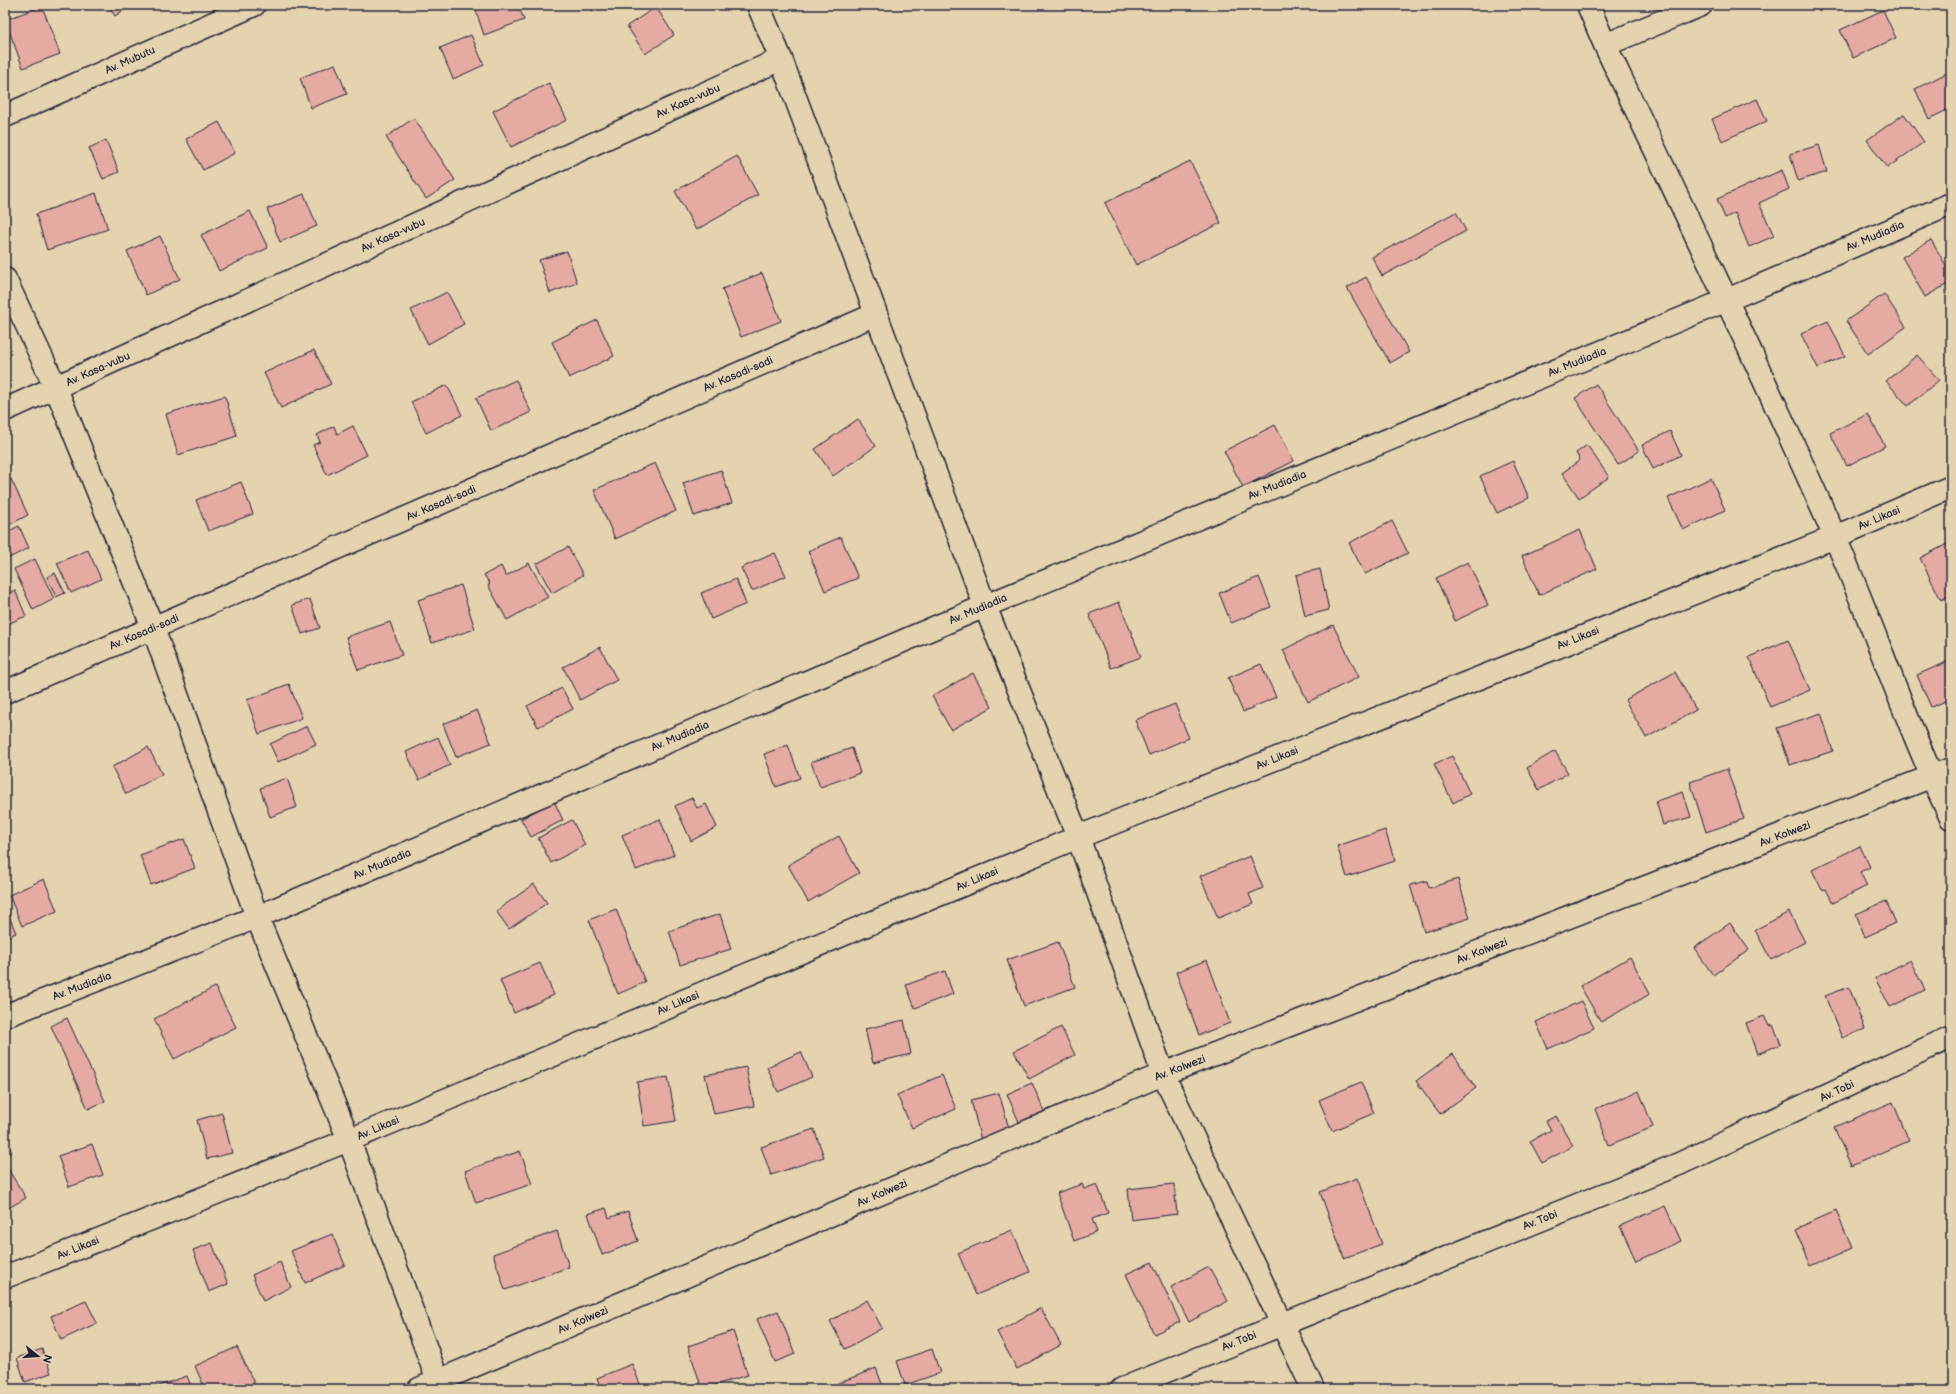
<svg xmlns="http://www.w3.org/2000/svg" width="1956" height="1394" viewBox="0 0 1956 1394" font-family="'Balsamiq Sans',sans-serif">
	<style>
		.building { fill: #e5aaa2; stroke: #22223b }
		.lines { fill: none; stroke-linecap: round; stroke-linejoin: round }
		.minor-casing { stroke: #22223b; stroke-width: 25 }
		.minor { stroke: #e5d3b0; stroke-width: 22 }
		.labels { text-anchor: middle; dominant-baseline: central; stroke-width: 4; stroke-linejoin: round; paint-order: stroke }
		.street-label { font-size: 11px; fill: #22223b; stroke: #e5d3b0 }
	</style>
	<rect width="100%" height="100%" fill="#e5d3b0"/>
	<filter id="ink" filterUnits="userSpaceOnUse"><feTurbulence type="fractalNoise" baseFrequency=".025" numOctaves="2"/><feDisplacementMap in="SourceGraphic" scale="8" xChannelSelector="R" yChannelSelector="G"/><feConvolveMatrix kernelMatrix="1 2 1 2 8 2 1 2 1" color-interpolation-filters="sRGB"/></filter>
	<g filter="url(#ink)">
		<path class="building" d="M108,5h23l-16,11z
			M474,5h44l6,15 -40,15z
			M591,5h17l-15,6z
			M42,6l18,48 -37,14 -18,-48z
			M656,7l18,28 -29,19 -18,-28z
			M1883,10l13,28 -43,20 -13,-28z
			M471,35l13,30 -31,14 -13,-31z
			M335,64l12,30 -36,14 -11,-30z
			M1951,71v37l-22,11 -14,-30z
			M549,83l18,37 -56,27 -18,-36z
			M1757,99l10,22 -45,20 -10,-22z
			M1904,114l20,28 -37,26 -20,-28z
			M414,118l41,62 -29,19 -40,-62z
			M219,122l16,31 -32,17 -17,-31z
			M106,140l13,32 -16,7 -14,-31z
			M1819,145l8,27 -29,9 -8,-27z
			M737,156l21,39 -62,35 -21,-39z
			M1190,161l31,62 -85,42 -31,-62z
			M1782,170l7,19 -30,14 15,33 -25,11 -14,-34 -10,5 -8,-19z
			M96,193l12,36 -61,21 -11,-36z
			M304,194l13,32 -37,16 -13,-33z
			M250,211l18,37 -49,23 -18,-36z
			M1456,212l10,19 -84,45 -10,-19z
			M160,236l20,43 -34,16 -19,-44z
			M1931,240l20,34v8l-26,15 -23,-40z
			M567,251l10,32 -27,10 -11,-33z
			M762,273l19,48 -40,16 -19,-48z
			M1366,277l43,75 -19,11 -43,-75z
			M447,292l17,32 -36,20 -17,-34z
			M1884,294l22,33 -38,27 -22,-33z
			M597,320l17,36 -45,22 -17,-36z
			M1828,321l17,35 -27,12 -17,-34z
			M314,350l17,34 -50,24 -17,-35z
			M1917,355l22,25 -31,26 -22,-25z
			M516,380l15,32 -40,19 -15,-33z
			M1596,384l43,67 -21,14 -43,-67z
			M447,385l15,30 -36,18 -15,-31z
			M225,396l12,40 -59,19 -12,-41z
			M1868,414l17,32 -38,20 -17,-33z
			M858,419l18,27 -43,30 -18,-27z
			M1275,425l19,36 -51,26 -19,-36z
			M334,426l3,8 16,-8 14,29 -40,20 -14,-30 7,-3 -3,-7z
			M1670,431l11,24 -28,14 -11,-24z
			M1587,445l22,32 -30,21 -17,-25 18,-13 -4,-7z
			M1513,461l16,37 -32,15 -17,-37z
			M655,463l21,48 -61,28 -21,-49z
			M721,470l11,33 -38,13 -11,-33z
			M1711,478l14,32 -42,20 -15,-32z
			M11,479l17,36 -23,12v-45z
			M241,482l12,32 -45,17 -12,-31z
			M1392,521l16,32 -43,21 -16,-31z
			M19,526l10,22 -24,12v-27z
			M1580,530l17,39 -58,26 -17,-39z
			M841,537l17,41 -33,13 -17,-40z
			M1951,542v53l-10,5 -21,-42z
			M568,547l15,28 -31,18 -16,-29z
			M88,550l13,29 -30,14 -14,-30z
			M775,553l11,23 -34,15 -11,-23z
			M35,559l19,40 -21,11 -19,-41z
			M1468,562l20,43 -33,16 -19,-43z
			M529,563l19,34 -41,23 -19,-35 2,-1 -6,-9 17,-9 5,10z
			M1320,569l9,41 -24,6 -9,-41z
			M55,573l10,20 -9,4 -9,-20z
			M1259,577l12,30 -40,16 -12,-30z
			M736,579l10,25 -35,15 -10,-26z
			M461,585l14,44 -43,14 -14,-43z
			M15,590l11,26 -21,9v-30z
			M310,599l10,29 -18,6 -10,-29z
			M1119,602l22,55 -30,11 -22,-54z
			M390,622l12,33 -44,15 -12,-33z
			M1333,625l26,52 -51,25 -25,-52z
			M1788,640l22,50 -40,17 -21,-50z
			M600,647l17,33 -37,20 -17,-33z
			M1951,660v39l-20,8 -14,-32z
			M1261,664l15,33 -33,15 -15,-34z
			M1675,672l21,38 -50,28 -21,-38z
			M973,673l19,34 -41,23 -19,-34z
			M289,684l13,34 -43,16 -12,-34z
			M562,688l11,21 -35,18 -11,-21z
			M1175,704l14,34 -40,17 -14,-35z
			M477,710l14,33 -35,14 -13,-33z
			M1821,713l12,38 -43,14 -13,-37z
			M307,726l9,18 -38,18 -8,-18z
			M438,737l12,28 -31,15 -13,-28z
			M788,745l12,33 -24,9 -12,-33z
			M148,747l14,27 -36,20 -14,-27z
			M852,748l8,25 -40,14 -9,-25z
			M1555,751l13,22 -29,17 -12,-22z
			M1452,756l18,38 -17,9 -19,-39z
			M1727,769l17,50 -38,13 -16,-50z
			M287,778l10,29 -27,10 -10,-29z
			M1683,792l8,25 -28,8 -7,-24z
			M692,798l5,10 9,-4 11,23 -26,14 -16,-35z
			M554,801l9,19 -32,17 -10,-18z
			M660,819l14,36 -38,15 -14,-35z
			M572,820l13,25 -34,18 -13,-25z
			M1385,830l10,31 -48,16 -10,-31z
			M839,836l20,37 -51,29 -20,-37z
			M184,839l11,29 -44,17 -11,-30z
			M1860,846l10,21 -10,5 7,14 -34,17 -7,-14 -4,1 -10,-20z
			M1250,856l13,32 -14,6 4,10 -35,14 -18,-42z
			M44,879l13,32 -35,15 -13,-31z
			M1458,879l12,39 -46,14 -14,-47 17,-4 2,7z
			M534,884l13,19 -38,26 -13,-18z
			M1886,901l10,22 -31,14 -9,-23z
			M5,906l11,27 -11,5z
			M616,909l29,73 -27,12 -29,-74z
			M1789,912l16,30 -34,18 -16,-30z
			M720,914l11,35 -51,16 -11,-34z
			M1730,923l19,27 -36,25 -19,-27z
			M1058,942l17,45 -51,19 -17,-46z
			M1630,957l20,37 -49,28 -21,-36z
			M1207,960l23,63 -31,12 -23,-63z
			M1910,960l15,30 -35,17 -15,-29z
			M540,963l14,32 -40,18 -14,-33z
			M945,971l8,23 -38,14 -9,-23z
			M215,987l21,40 -62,32 -20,-40z
			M1849,987l16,42 -23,9 -17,-42z
			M1581,1001l13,27 -46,21 -12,-27z
			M1764,1016l5,10 4,-1 8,19 -24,10 -11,-31z
			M67,1018l38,83 -17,8 -37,-83z
			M904,1020l7,34 -38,9 -8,-34z
			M1061,1027l14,28 -46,24 -15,-28z
			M801,1052l11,25 -34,15 -11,-25z
			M1453,1054l23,34 -36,26 -24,-33z
			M746,1067l8,39 -40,8 -9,-39z
			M942,1075l14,34 -44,19 -15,-33z
			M668,1077l8,44 -32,5 -7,-44z
			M1361,1082l13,31 -42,18 -13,-31z
			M1032,1083l15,35 -25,11 -15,-35z
			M1639,1091l14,36 -44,18 -14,-36z
			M999,1093l11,39 -29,8 -10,-40z
			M1893,1102l16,39 -58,25 -17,-39z
			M222,1113l10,40 -25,6 -10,-39z
			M1556,1116l17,30 -31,17 -12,-22 21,-11 -5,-9z
			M814,1129l10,28 -53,18 -10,-28z
			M5,1139l7,13 -7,4z
			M92,1144l11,31 -34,12 -11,-31z
			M520,1151l12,33 -56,19 -11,-32z
			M8,1169l18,29 -21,12v-39z
			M1357,1178l25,66 -38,14 -24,-66z
			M1082,1184l2,5 13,-5 11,29 -16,6 5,13 -23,9 -17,-48z
			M1174,1184l3,30 -46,6 -3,-31z
			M1665,1206l16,35 -45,20 -16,-35z
			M606,1208l3,10 19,-7 10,30 -36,14 -14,-41z
			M1836,1211l16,37 -41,18 -16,-37z
			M1012,1230l18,42 -54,23 -18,-42z
			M557,1231l12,36 -64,23 -12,-36z
			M332,1234l13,31 -40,18 -14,-32z
			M212,1243l16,41 -19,8 -16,-42z
			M280,1262l11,25 -28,14 -11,-26z
			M1152,1262l28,60 -26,12 -28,-60z
			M1209,1267l19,34 -39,21 -18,-35z
			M867,1300l15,28 -37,21 -15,-28z
			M86,1301l11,22 -36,17 -10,-24z
			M1041,1308l20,37 -44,24 -20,-37z
			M778,1311l17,43 -20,8 -18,-43z
			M733,1331l15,44 -46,14 -14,-43z
			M237,1347l17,36 -12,6h-37l-10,-23z
			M42,1349l9,24 -26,9 -8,-24z
			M932,1349l8,24 -35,12 -8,-24z
			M632,1364l10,25h-41l-4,-11z
			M876,1368l8,21h-60z
			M187,1376l5,13h-42z"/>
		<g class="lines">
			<g class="minor-casing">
				<path id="minor" d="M758,5l23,54 204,547 93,231 85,237 150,315
					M1588,5l17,40c78,163 156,325 229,490 41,94 73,191 117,283
					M1605,45l96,-40
					M5,116l249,-111
					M5,279l51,109 97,240 104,289 92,223 89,241 5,8
					M5,410l776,-351
					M5,692l871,-378
					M5,1016l252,-99 728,-311 742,-306 224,-96
					M5,1277l344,-137 729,-303 757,-300 116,-50
					M419,1389l744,-315 788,-305
					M1122,1389l557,-225 272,-127"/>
			</g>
			<use href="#minor" class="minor"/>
		</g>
	</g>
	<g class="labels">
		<g class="street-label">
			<text transform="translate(130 60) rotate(-24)">Av. Mubutu</text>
			<text transform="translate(688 101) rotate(-24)">Av. Kasa-vubu</text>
			<text transform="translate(393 235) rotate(-24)">Av. Kasa-vubu</text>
			<text transform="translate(1875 236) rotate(-23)">Av. Mudiadia</text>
			<text transform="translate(1577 362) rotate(-22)">Av. Mudiadia</text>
			<text transform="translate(98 369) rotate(-24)">Av. Kasa-vubu</text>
			<text transform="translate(738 374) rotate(-23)">Av. Kasadi-sadi</text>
			<text transform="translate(1277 485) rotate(-22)">Av. Mudiadia</text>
			<text transform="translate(441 503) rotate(-23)">Av. Kasadi-sadi</text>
			<text transform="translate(1879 518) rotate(-23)">Av. Likasi</text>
			<text transform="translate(978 609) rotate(-23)">Av. Mudiadia</text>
			<text transform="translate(144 632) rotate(-23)">Av. Kasadi-sadi</text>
			<text transform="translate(1578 638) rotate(-22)">Av. Likasi</text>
			<text transform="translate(680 736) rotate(-23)">Av. Mudiadia</text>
			<text transform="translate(1277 758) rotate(-22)">Av. Likasi</text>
			<text transform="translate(1785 834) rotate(-21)">Av. Kolwezi</text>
			<text transform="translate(382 864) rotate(-23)">Av. Mudiadia</text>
			<text transform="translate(977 879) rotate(-23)">Av. Likasi</text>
			<text transform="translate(1482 951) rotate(-21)">Av. Kolwezi</text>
			<text transform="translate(82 986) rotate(-21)">Av. Mudiadia</text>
			<text transform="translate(678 1003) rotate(-23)">Av. Likasi</text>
			<text transform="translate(1180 1068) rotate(-21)">Av. Kolwezi</text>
			<text transform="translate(1837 1091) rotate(-25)">Av. Tobi</text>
			<text transform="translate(378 1128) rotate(-23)">Av. Likasi</text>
			<text transform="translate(882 1193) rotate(-23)">Av. Kolwezi</text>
			<text transform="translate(1540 1220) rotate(-22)">Av. Tobi</text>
			<text transform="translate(78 1248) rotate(-22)">Av. Likasi</text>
			<text transform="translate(583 1320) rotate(-23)">Av. Kolwezi</text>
			<text transform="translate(1239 1341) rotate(-22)">Av. Tobi</text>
		</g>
	</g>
	<rect width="1956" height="1394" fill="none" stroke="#e5d3b0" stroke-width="20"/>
	<rect x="10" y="10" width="1936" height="1374" fill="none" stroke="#22223b" stroke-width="1.5" filter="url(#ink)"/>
	<g transform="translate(38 1356) rotate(107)" stroke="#e5d3b0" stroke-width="3" paint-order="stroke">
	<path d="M0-3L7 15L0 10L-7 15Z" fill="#22223b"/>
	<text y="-6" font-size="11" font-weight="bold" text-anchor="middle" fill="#22223b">N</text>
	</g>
</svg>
